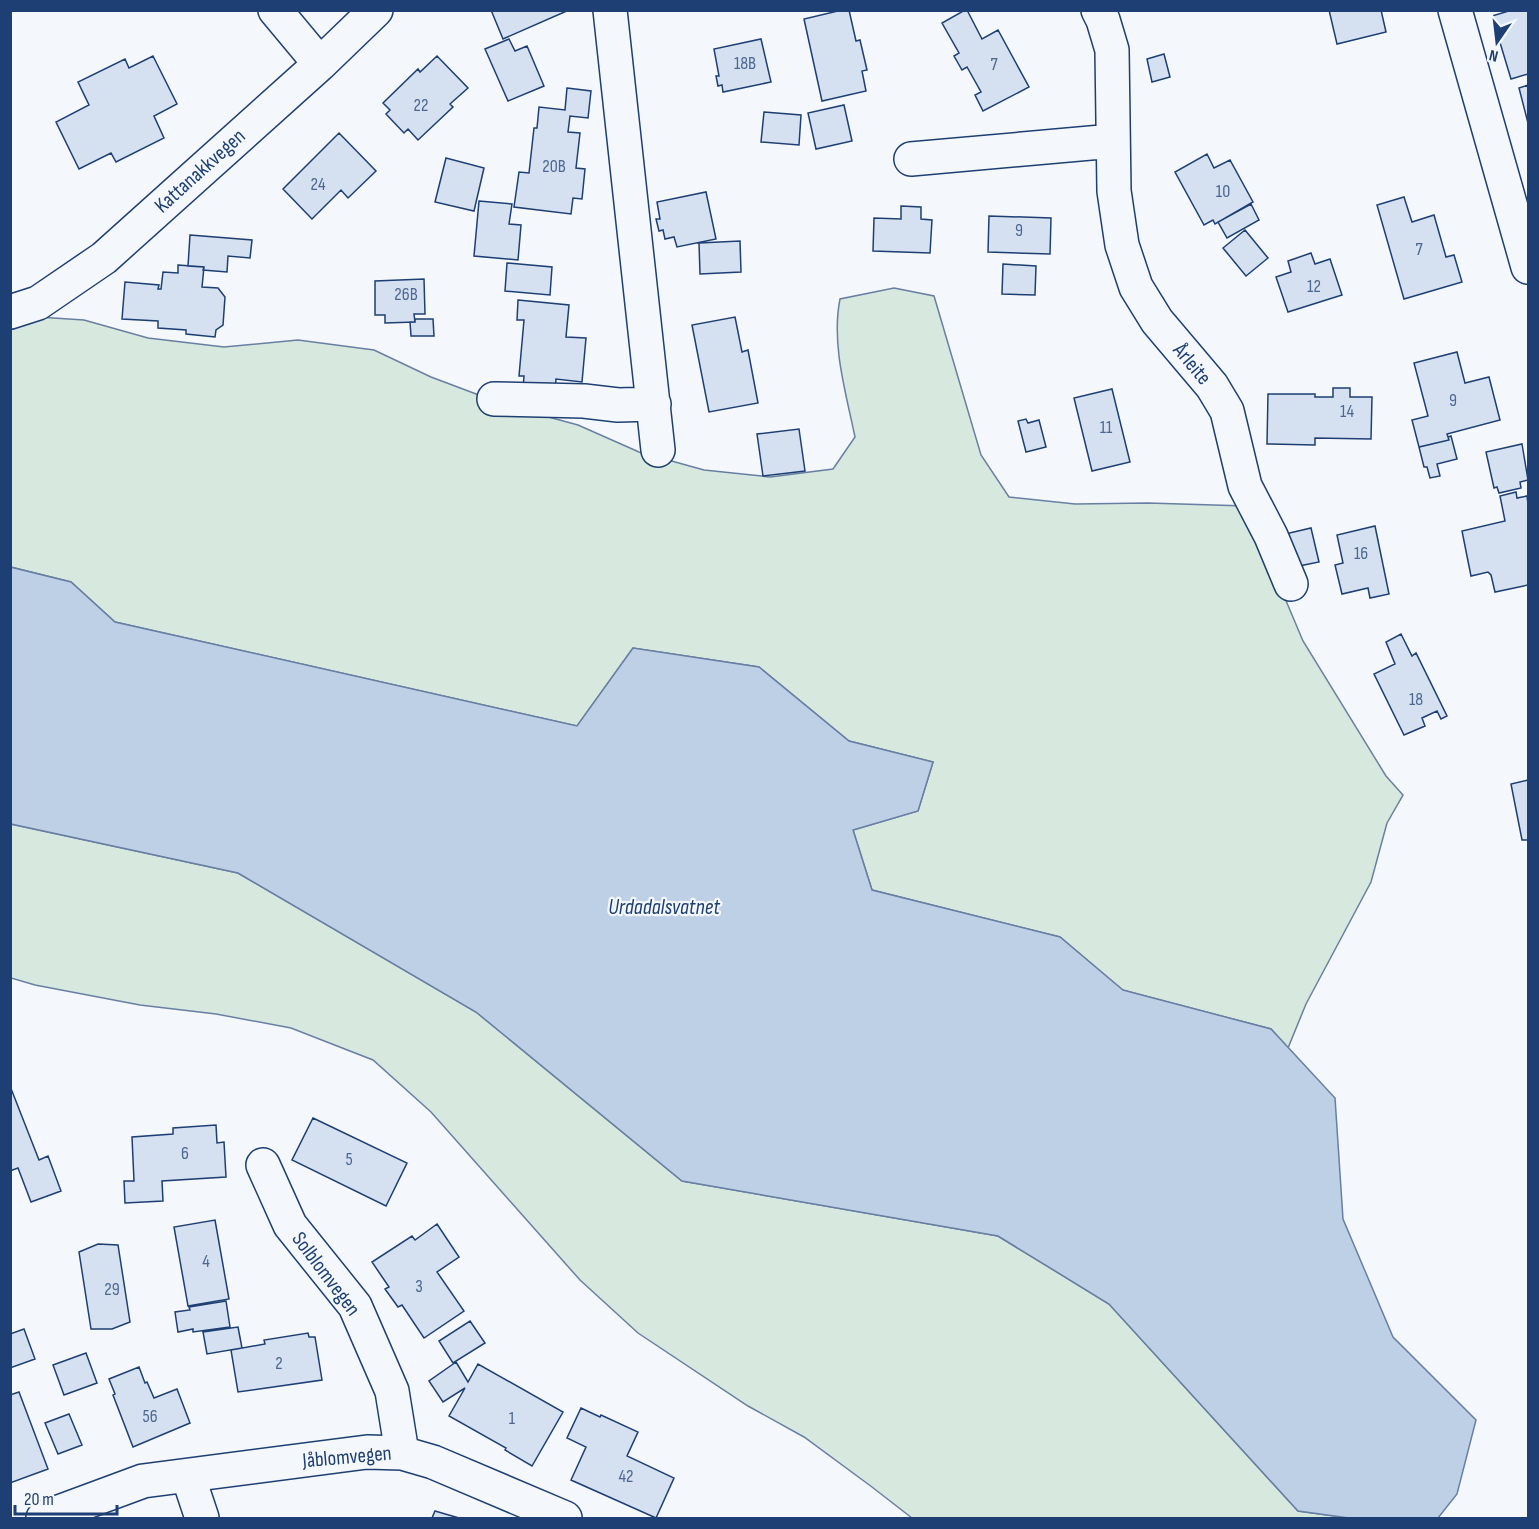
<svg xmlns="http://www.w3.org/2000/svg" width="1539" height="1529" viewBox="0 0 1539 1529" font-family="'Sofia Sans Condensed',sans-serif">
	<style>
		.green { fill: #d7e8df; stroke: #687fa3; stroke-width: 1.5 }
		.water { fill: #bed0e5; stroke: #687fa3; stroke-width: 1.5 }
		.building { fill: #d5e0f0; stroke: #1d3f73; stroke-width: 1.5 }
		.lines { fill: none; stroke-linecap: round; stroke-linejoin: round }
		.minor-casing { stroke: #1d3f73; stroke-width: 36 }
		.minor { stroke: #f4f7fb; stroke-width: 33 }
		.labels { text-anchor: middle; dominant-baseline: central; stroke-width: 4.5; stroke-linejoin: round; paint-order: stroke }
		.number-label { font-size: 18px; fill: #4b6792 }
		.street-label { font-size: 21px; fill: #1d3f73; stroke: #f4f7fb }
		.water-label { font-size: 22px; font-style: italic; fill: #1d3f73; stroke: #f4f7fb }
	</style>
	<rect width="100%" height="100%" fill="#f4f7fb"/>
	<path class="green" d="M894,288l40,8 47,159 28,42 66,7 73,-1 98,3 57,135 83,135 17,19 -16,28 -16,59 -65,122 -18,44 -17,-19 -149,-39 -62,-53 -188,-47 -19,-60 65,-19 15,-49 -84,-21 -90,-74 -126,-19 -56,78 -462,-104 -44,-40 -60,-15 -1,-248 28,-2 46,3 64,18 76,9 74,-7 76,10 57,27 77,29 70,19 61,27 65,18 66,7 63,-8 22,-32c-9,-44 -24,-93 -15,-138z
		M10,824l228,49 238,139 206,169 316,55 111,68 189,207 51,7h-437l-40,-31 -68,-50 -56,-31 -110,-73 -58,-53 -149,-168 -58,-52 -82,-32 -75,-14 -76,-9 -105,-20 -24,-7z"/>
	<path class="water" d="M10,567l61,15 44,40 462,104 56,-78 126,19 90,74 84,21 -15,49 -65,19 19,60 188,47 63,53 148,39 64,69 8,121 50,118 83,83 -19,74 -19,24h-89l-51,-7 -189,-207 -111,-68 -316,-55 -206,-169 -238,-139 -227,-49z"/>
	<path class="building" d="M491,10h78l-66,29z
		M842,10h7l7,31 4,-1 7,30 -5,1 4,20 -44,10 -18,-82z
		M965,10h2l15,29 16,-9 31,57 -46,24 -8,-16 6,-3 -14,-25 -5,3 -8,-14 5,-3 -17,-30z
		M1329,10h52l5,22 -49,12z
		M1512,10h16v64l-17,5 -19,-63z
		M509,39l6,12 12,-5 17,40 -36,15 -23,-52z
		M761,39l10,43 -48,10 -1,-7 -4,1 -2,-10h3l-5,-27z
		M1164,54l6,23 -18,5 -5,-23z
		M153,56l24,48 -23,12 10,22 -48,24 -5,-9 -32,16 -23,-47 33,-17 -11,-23 47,-23 4,9z
		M437,56l31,32 -18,16 3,3 -35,33 -10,-11 -4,4 -18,-19 4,-4 -7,-7 35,-34 2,3z
		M1528,85v38l-9,-35z
		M567,88l24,3 -3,27 -18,-2 -2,16 12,1 -4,35 9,1 -3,30 -9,-1 -2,16 -57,-7 5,-35 10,1 5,-45h3l2,-21 26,3z
		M844,105l8,36 -36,8 -8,-36z
		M764,112l37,3 -2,30 -38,-3z
		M339,133l37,38 -28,27 -7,-8 -29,29 -29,-30z
		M1207,154l7,14 16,-8 23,42 -38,22 -2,-4 -9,5 -29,-53z
		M446,158l38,10 -10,43 -39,-9z
		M706,192l10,47 -39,8 -3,-10 -9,2 -2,-9 -4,1 -3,-12h4l-3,-17z
		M1404,197l8,25 22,-7 12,42 8,-2 8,27 -58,17 -27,-94z
		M479,201l33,3 -3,20 12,1 -3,35 -44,-4z
		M1251,204l8,16 -32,18 -9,-16z
		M901,206l20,1v12l11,1 -2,33 -57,-2 1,-33 27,1z
		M989,216l62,2 -1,36 -62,-2z
		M1245,230l23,28 -22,18 -23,-28z
		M190,235l62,5 -2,18 -22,-2 -1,16 -24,-2 1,-3 -16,-1z
		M740,241l1,31 -41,2 -1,-31z
		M1311,253l4,11 15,-5 12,36 -54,17 -12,-35 15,-5 -3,-11z
		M507,263l45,4 -2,28 -45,-4z
		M1003,264l33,2 -1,29 -33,-1z
		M178,265l26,2 -2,20 16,1 7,9 -2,28 -7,5 -1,7 -29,-3v-4l-28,-2v-7l-36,-2 3,-37 34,3 -1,4h3l2,-17 15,1z
		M424,279l1,35h-11l1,8 -30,1v-8h-10v-34z
		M518,300l51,5 -3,32 20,1 -4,44 -26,-3 -1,13 -32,-3 1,-13h-5l5,-56h-7z
		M735,317l7,35 6,-2 10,53 -49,9 -17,-87z
		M415,319h18l1,17h-23l-1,-14h5z
		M1457,352l8,31 24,-6 11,43 -53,14 2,6 -30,7 -7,-27 16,-4 -14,-53z
		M1333,388h17v9h22l-1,42 -56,-1v7l-48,-1 1,-50h47v3h18z
		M1112,389l18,73 -38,9 -18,-73z
		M1026,419l2,4 11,-3 7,27 -20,5 -8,-31z
		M799,429l6,42 -42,5 -6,-42z
		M1451,436l6,23 -20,5 3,12 -10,2 -3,-11h-3l-5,-20 30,-7 -1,-3z
		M1522,444l6,36 -8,2 1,6 -22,5 -2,-6 -3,1 -8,-36z
		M1516,492l1,6 10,-2 1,8v81l-33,7 -4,-17 -3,-3 -17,4 -9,-45 43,-10 -5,-25z
		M1375,526l14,68 -19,4 -2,-10 -26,6 -7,-29 8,-2 -6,-28z
		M1311,528l8,34 -30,6 -8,-33z
		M1401,634l11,22 4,-3 31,63 -6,3 -4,-8 -15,7 3,8 -21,9 -30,-61 21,-10 -9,-22z
		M1528,780v60h-6l-11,-56z
		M10,1086l29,74 9,-4 13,35 -30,11 -13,-34 -8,3z
		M313,1118l94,45 -21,43 -94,-46z
		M216,1125l1,18 7,-1 2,35 -64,4 1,20 -38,2 -1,-22h10l-2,-44 41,-3v-6z
		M215,1220l14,79 -41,7 -14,-79z
		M437,1224l22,33 -22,15 27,39 -40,27 -22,-33 -4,2 -13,-18 4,-2 -17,-25 40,-26 3,4z
		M98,1244l20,1 12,77 -18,7h-21l-12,-77z
		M226,1301l4,26 -37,5v-3l-15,3 -3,-20 15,-2 -1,-3z
		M470,1321l15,22 -32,20 -14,-22z
		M238,1327l4,21 -35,6 -4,-22z
		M24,1329l11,30 -25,9v-34z
		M308,1333l1,4h6l7,43 -84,12 -7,-42 34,-6 -1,-4z
		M86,1353l11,30 -33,12 -11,-30z
		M456,1362l12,20 10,-18 85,48 -31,54 -27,-16 1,-2 -57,-32 16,-28 -22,14 -14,-21z
		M139,1367l6,16 2,-1 7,16 23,-9 13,34 -57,24 -20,-52 2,-1 -6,-15z
		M19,1392l29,77 -38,14v-88z
		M581,1408l19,9 1,-2 37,17 -11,24 47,22 -18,40 -85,-38 15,-33 -19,-9z
		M69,1414l13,31 -24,9 -13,-31z
		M435,1511l24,7h-27z"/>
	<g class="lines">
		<g class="minor-casing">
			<path id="minor" d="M275,10l45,54
				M610,10l48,440
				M1098,10l5,10 9,30 2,141 8,54 14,42 21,34 55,65 15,25 18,75 26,50 20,48
				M1455,10l73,257
				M911,159l202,-18
				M10,312l28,-9 66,-45 216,-194 56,-54
				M494,399l90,2 34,4 36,-1
				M263,1165l27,60 65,81 37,85 10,62
				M188,1476l14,42
				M43,1518l100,-37 224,-29 35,1 31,9 132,56"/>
		</g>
		<use href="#minor" class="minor"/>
	</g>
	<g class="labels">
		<g class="number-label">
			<text x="745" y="63">18B</text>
			<text x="994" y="64">7</text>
			<text x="421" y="105">22</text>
			<text x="554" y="166">20B</text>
			<text x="318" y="184">24</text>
			<text x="1223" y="191">10</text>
			<text x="1019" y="230">9</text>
			<text x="1419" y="249">7</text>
			<text x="1314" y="286">12</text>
			<text x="406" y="294">26B</text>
			<text x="1453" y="400">9</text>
			<text x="1347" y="411">14</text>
			<text x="1106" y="427">11</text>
			<text x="1361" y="553">16</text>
			<text x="1416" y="699">18</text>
			<text x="185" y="1153">6</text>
			<text x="349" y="1159">5</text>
			<text x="206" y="1261">4</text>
			<text x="419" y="1286">3</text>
			<text x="112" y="1289">29</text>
			<text x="279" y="1363">2</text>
			<text x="150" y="1416">56</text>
			<text x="512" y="1418">1</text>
			<text x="626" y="1476">42</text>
		</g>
		<g class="street-label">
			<text transform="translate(200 171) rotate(-42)">Kattanakkvegen</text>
			<text transform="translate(1192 364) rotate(50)">Årleite</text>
			<text transform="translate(326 1274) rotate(53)">Solblomvegen</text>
			<text transform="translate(347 1457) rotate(-5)">Jåblomvegen</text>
		</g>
		<g class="water-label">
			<text x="664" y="907">Urdadalsvatnet</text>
		</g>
	</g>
	<rect width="1539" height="1529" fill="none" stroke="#1d3f73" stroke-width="24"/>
	<g transform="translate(1497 42) rotate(194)" stroke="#f4f7fb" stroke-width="4.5" paint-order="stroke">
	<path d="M0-4.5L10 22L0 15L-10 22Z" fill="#1d3f73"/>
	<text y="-9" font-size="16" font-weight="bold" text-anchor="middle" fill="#1d3f73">N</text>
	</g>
	<path d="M15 1505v9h102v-9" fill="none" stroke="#1d3f73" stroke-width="3"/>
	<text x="24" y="1505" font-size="18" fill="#1d3f73" stroke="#f4f7fb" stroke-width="4.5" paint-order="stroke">20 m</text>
</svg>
